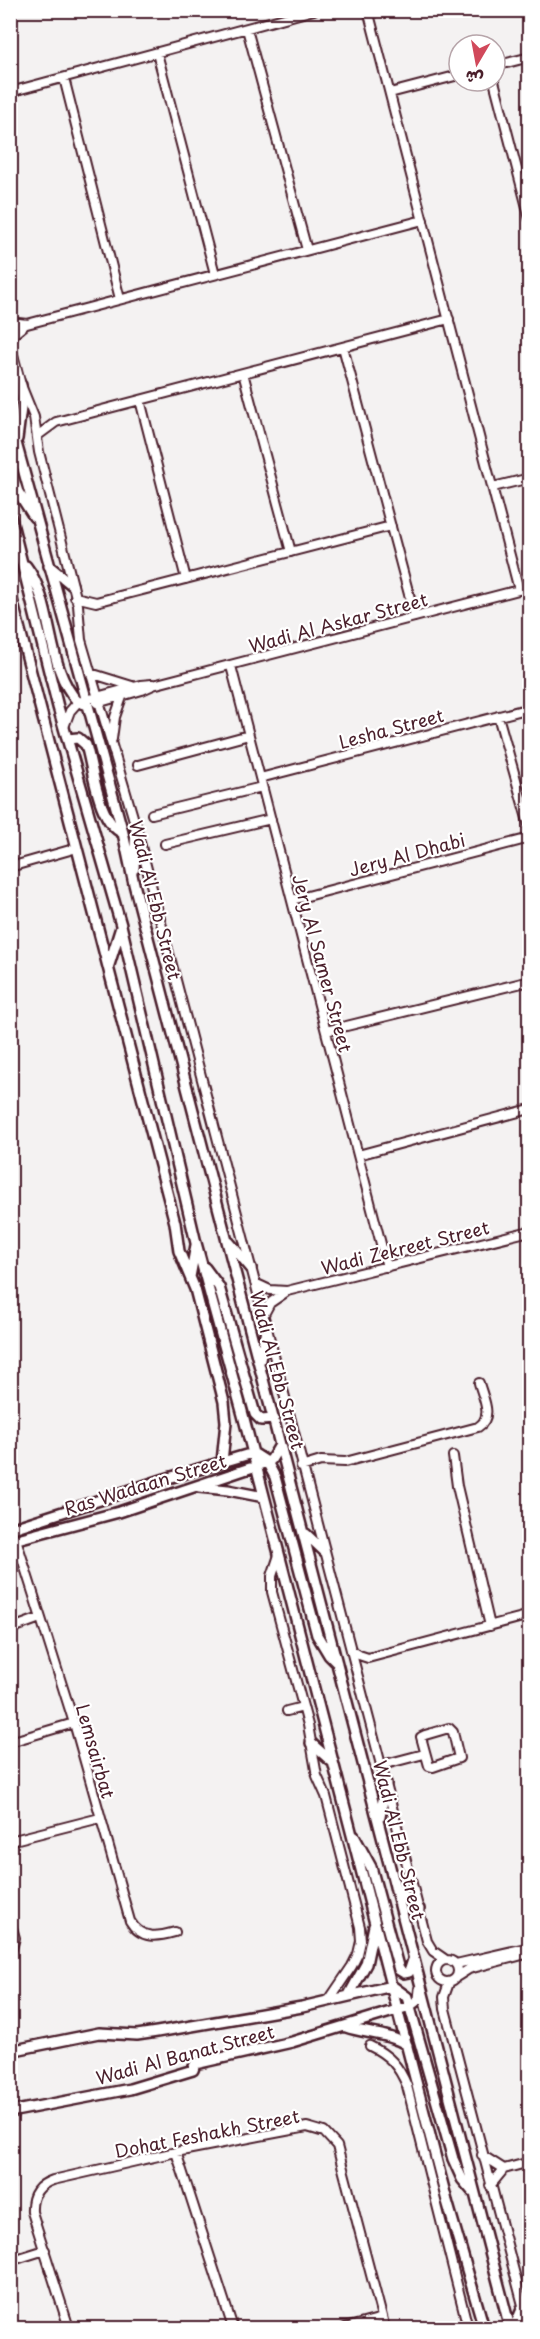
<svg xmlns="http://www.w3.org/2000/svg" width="540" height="2339" viewBox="0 0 540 2339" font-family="'Playpen Sans','Playpen Sans Arabic',sans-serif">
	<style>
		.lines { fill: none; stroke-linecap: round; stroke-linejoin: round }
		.minor-casing { stroke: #4a1f2b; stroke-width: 12 }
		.tertiary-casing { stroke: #4a1f2b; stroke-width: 14 }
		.minor { stroke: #fff; stroke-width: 8 }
		.tertiary { stroke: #fff; stroke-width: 9 }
		.labels { text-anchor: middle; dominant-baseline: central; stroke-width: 4.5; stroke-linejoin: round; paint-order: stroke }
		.street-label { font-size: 18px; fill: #4a1f2b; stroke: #fff }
	</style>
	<rect width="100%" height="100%" fill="#f4f2f2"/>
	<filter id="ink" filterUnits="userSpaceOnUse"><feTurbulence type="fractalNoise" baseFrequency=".0167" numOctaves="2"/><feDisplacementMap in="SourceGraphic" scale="12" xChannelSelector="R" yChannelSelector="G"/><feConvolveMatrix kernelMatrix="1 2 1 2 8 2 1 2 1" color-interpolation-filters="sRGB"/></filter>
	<g filter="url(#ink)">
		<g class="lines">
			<g class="minor-casing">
				<path id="minor" d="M368,10l151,580
					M247,29l60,221
					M157,53l58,221
					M495,66l35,-9
					M64,78l56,221
					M494,81l36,138
					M10,92l304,-82
					M390,93l69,-18
					M10,322l17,2 396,-104
					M10,341l5,-8 11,-9
					M10,343l11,42 13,32 5,35 39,153 3,35 55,187 291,1114 6,10 13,9
					M343,347l72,270
					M243,373l48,179
					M140,400l46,179
					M37,436l19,-14 393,-103
					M493,487l37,-9
					M75,597l21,5 295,-76
					M231,666l156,601
					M90,673l42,13
					M97,703l45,-13 11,-5 377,-98
					M498,716l32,113
					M64,727l6,-16 8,-9 63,-17 11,-1
					M112,739l3,-22 7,-20
					M138,765l111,-30
					M260,778l270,-70
					M152,814l110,-27
					M165,844l106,-25
					M10,867l67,-19
					M292,900l238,-62
					M326,1031l204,-50
					M358,1155l172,-46
					M255,1283l15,7 17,1 243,-60
					M263,1316l7,-13 16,-11
					M453,1456l4,30 33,140
					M301,1467l20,-6 24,1 133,-35c16,-10 5,-29 1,-44
					M16,1539l58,184 56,198c11,19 27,16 45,11
					M279,1555l-7,21v16l36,133 9,51 9,20 34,131 1,14 -3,13 -6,12 -23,34
					M10,1629l30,-11
					M351,1650l8,5 9,3 162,-43
					M287,1711l16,-4
					M449,1728l4,4 6,26 -26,9 -4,-1 -8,-29 4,-2z
					M10,1742l64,-19
					M382,1765l42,-11
					M10,1841l90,-23
					M10,1921l5,17 -5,17
					M436 1971a11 11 0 1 1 22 0a11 11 0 1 1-22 0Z
					M456,1964l74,-17
					M458,1976l11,-7 61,-16
					M449,1983l-5,14 1,12 84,319
					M370,2046c19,9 29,20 37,40l61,242
					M176,2152l57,176
					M482,2155l22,14
					M490,2186l14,-17 26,-7
					M10,2261l35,-11
					M69,2328l-37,-116c-1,-16 6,-27 21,-32l123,-28 131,-25 17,5 13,14 48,182
					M345,2328l37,-10"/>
			</g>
			<g class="tertiary-casing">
				<path id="tertiary" d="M10,421l113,412 11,51 376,1444
					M17,439l5,-39 -1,-15
					M10,467l8,25 16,25
					M10,515l48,192 63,218 75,318 47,172 204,786 37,127
					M26,566c29,38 19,101 52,136l10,3
					M49,566l23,19
					M10,592l165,631 4,28 16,38 29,113 2,20 -4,40
					M67,739l11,-1 8,7c7,23 12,78 37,88
					M134,869l2,-42
					M109,965l12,-38
					M229,1242l22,26
					M205,1268l14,19 36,127 6,6 13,-1
					M190,1277l6,-32
					M260,1360l6,-31
					M253,1453l14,9 8,15 42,158 12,20 8,8
					M199,1487l29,3 36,7
					M10,1529l155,-50 88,-26
					M306,1534l18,17
					M10,1541l109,-29 137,-46 15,-6 9,-15
					M311,1743l20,18
					M380,1817l6,-34
					M354,1836l17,31 28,103 5,3 5,-1 4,-12
					M395,1887l24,22
					M392,1986l15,11 46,162 9,20 11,13
					M349,1995l17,-31 8,-38
					M346,2027c20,7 43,6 61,18
					M10,2051l89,-18 38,2 20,-3 145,-25 90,-21
					M10,2112l120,-23 63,-19 2,-6 97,-22 118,-36 9,-7 1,-10
					M514,2328l9,-21"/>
			</g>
			<use href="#minor" class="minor"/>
			<use href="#tertiary" class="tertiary"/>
		</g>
	</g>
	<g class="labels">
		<g class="street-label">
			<text transform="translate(338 622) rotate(-15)">Wadi Al Askar Street</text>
			<text transform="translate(391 728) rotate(-15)">Lesha Street</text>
			<text transform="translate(407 854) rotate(-15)">Jery Al Dhabi</text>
			<text transform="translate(156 900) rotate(76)">Wadi Al Ebb Street</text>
			<text transform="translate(323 963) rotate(75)">Jery Al Samer Street</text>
			<text transform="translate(405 1247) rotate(-14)">Wadi Zekreet Street</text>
			<text transform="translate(278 1370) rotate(75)">Wadi Al Ebb Street</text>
			<text transform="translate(145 1484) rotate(-17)">Ras Wadaan Street</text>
			<text transform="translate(96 1751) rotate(74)">Lemsairbat</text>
			<text transform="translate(400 1840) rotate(76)">Wadi Al Ebb Street</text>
			<text transform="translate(185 2054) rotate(-15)">Wadi Al Banat Street</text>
			<text transform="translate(207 2133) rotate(-11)">Dohat Feshakh Street</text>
		</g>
	</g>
	<rect width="540" height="2339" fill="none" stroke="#fff" stroke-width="36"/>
	<rect x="18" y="18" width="504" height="2303" fill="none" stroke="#4a1f2b" stroke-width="2" filter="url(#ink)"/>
	<g transform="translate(477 63) rotate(190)"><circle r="28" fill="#ffffff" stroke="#b7a5aa" stroke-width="1.5"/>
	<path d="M0-4.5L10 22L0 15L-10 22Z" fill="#d1495b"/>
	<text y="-9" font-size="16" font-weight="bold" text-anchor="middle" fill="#4a1f2b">ش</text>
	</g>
</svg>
